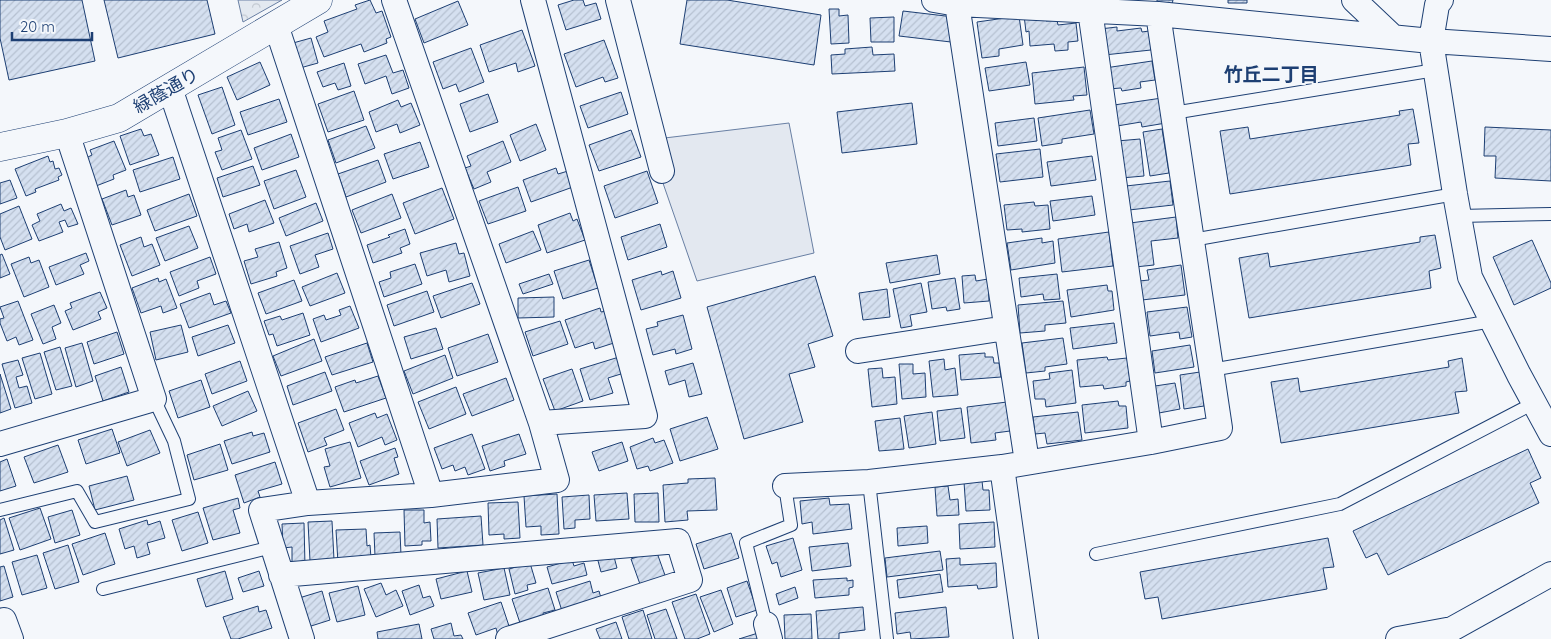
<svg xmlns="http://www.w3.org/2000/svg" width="1551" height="639" viewBox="0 0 1551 639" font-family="Quicksand,'Noto Sans JP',sans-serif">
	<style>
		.forest { fill: url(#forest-crowns); stroke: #687fa3 }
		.parking { fill: #e3e8f0; stroke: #687fa3 }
		.building { fill: url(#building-hatch); stroke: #1d3f73 }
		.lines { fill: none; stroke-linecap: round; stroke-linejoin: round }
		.service-casing { stroke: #1d3f73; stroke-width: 14 }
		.minor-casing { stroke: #1d3f73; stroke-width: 26 }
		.tertiary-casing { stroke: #1d3f73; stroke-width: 29 }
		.service { stroke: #f4f7fb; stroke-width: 12 }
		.minor { stroke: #f4f7fb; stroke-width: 24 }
		.tertiary { stroke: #f4f7fb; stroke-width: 28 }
		.labels { text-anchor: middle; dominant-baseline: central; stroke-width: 4; stroke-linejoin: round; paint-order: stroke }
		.street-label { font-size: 18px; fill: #1d3f73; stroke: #f4f7fb }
		.neighbourhood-label { font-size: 19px; font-weight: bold; fill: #1d3f73; stroke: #f4f7fb }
	</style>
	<defs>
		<pattern id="forest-crowns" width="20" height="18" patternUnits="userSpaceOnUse" patternTransform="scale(1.25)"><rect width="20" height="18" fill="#e3e9f0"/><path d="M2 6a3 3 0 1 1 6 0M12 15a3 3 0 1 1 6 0" fill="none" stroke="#c2c9d1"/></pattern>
		<pattern id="building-hatch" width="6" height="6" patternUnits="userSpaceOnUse" patternTransform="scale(1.25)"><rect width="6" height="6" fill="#d5e0f0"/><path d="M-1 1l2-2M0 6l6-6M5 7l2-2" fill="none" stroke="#b6c1d1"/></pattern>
	</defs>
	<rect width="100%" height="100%" fill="#f4f7fb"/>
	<path class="forest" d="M238,0h44l-39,22z"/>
	<path class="parking" d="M789,123l25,130 -117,28 -49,-141z"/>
	<path class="building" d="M0,0h82l13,61 -86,19 -9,-42z
		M104,0h103l8,34 -97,24z
		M370,0l6,13 6,-2 9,26 -5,2 1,4 -23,9 -3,-8 -37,13 -8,-20 12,-5 -4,-11 33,-12 -2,-4z
		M574,0h9l2,6 11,-3 5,16 -35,11 -8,-25z
		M687,0h40l94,15 -7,50 -134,-21z
		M1157,0h16l-1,4 -15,-2z
		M1228,0h19v3h-19z
		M458,1l10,24 -44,18 -9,-24z
		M829,9h10v7l9,-1 1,28 -18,1z
		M903,11l51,6 -3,25 -52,-6z
		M1045,13l1,8 11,-1 1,5 18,-2 2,18 -10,1v8l-13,1 -1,-7 -24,2 -1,-15 -3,1 -2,-17z
		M1019,16l4,29 -24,4v7l-17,2 -5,-36z
		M894,17v25h-23l-1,-24z
		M1117,27v4l24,-3 1,4 7,-1 2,19 -47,5 -4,-26z
		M522,30l13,36 -17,6 -2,-9 -27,9 -9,-27z
		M311,38l7,25 -18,5 -7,-25z
		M604,40l14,38 -13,4 -2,-5 -27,10 -12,-33z
		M872,47l1,8 21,-1 1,17 -63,3 -1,-19 14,-1v-5z
		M471,48l13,34 -25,10 -3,-8 -13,5 -10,-27z
		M386,55l7,18 10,-3 6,18 -17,6 -6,-18 -21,8 -7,-20z
		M1152,61l3,19 -15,2 1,6 -19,3 -1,-3 -13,1 -3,-21z
		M260,62l10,23 -33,15 -10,-23z
		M1026,62l4,23 -41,6 -4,-23z
		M344,63l7,23 -13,4 -3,-7 -12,4 -6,-15z
		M1084,67l3,28 -14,1 1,4 -39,4 -3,-31z
		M222,87l13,38 -23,9 -14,-39z
		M354,91l10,29 -36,12 -10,-28z
		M621,92l7,22 -40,14 -8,-22z
		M488,94l10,28 -28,10 -10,-28z
		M1162,98l4,25 -24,4 -1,-5 -24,4 -3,-21z
		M279,99l8,23 -39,13 -8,-23z
		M398,100l3,7 10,-4 9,22 -20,8 -3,-9 -21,8 -7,-20z
		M912,103l5,41 -75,9 -5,-41z
		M1413,109l6,34 -11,1 3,21 -181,29 -10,-63 28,-4 2,12 150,-24 -1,-4z
		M1090,110l4,24 -32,5v4l-20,3 -4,-28z
		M1034,118l3,23 -39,5 -3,-23z
		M536,124l10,26 -26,11 -10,-26z
		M366,126l9,22 -39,15 -8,-23z
		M1485,127l66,3v51l-56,-3 1,-22h-12z
		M141,129l3,7 7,-2 8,21 -29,10 -10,-29z
		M1162,129l7,44 -19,3 -7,-44z
		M241,130l11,29 -30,11 -7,-18 7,-2 -4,-12z
		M631,130l10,27 -42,14 -10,-26z
		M291,134l8,23 -37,13 -8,-22z
		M1140,139l4,37 -23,2 -4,-37z
		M114,141l12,29 -13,5 1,4 -18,7 -10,-28 6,-3 -2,-5z
		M503,141l8,21 -24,10 4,10 -17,7 -9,-21 6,-2 -4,-10z
		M420,142l9,25 -36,12 -9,-25z
		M1040,149l3,28 -43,5 -4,-28z
		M48,156l2,6 3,-1 2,8 4,-1 3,7 -4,2 1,3 -24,9 1,3 -10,4 -11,-27z
		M1092,156l4,24 -45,6 -4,-24z
		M173,157l7,22 -40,13 -7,-22z
		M378,160l8,22 -40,15 -8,-23z
		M253,166l7,19 -37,12 -6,-19z
		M556,168l2,6 10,-3 5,16 -42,15 -8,-22z
		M296,170l10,27 -32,12 -10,-28z
		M647,171l11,32 -43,15 -11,-32z
		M10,180l7,18 -17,6v-21z
		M1170,181l3,24 -44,5 -3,-24z
		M518,187l8,24 -38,13 -9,-23z
		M442,188l12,31 -39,15 -12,-31z
		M126,190l2,7 6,-2 7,20 -29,10 -10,-26z
		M189,194l8,22 -42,15 -8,-21z
		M392,194l9,24 -40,15 -9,-23z
		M1092,196l3,19 -42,6 -3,-20z
		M265,200l9,23 -25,9 -2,-8 -13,5 -5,-15z
		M1034,202l1,4 13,-1 2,24 -28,3v-3l-15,1 -3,-25z
		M316,203l7,18 -37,15 -7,-18z
		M61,204l3,7 7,-3 7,16 -10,3 -3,-7 -6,2 4,10 -24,9 -7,-16 8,-4 -3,-7z
		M19,206l13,33 -27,11 -5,-13v-23z
		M570,213l3,8 4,-2 8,21 -38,13 -9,-28z
		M1176,217l2,21 -27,3 3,24 -19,2 -5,-44z
		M660,224l7,23 -39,13 -7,-23z
		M189,226l9,22 -33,13 -9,-23z
		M405,229l5,15 -10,4 2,5 -29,10 -6,-18 23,-8 -2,-2z
		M533,231l8,19 -35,13 -7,-19z
		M1109,232l4,34 -51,6 -4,-33z
		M328,233l5,16 -18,6 4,12 -19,7 -10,-28z
		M1435,235l6,33 -12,3 2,17 -182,30 -10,-60 29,-5 2,14 150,-25v-5z
		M141,237l3,10 8,-3 8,21 -28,11 -12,-31z
		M1042,238v5l11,-2 2,22 -44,7 -4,-27z
		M1532,240l19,43v5l-37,17 -21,-48z
		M279,242l8,26 -11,4 1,4 -26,8 -7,-23 14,-4 -3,-8z
		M456,243l3,11 5,-1 6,23 -21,6 -3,-12 -19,6 -7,-23z
		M86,253l3,8 -9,4 4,9 -28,11 -7,-18z
		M2,254l8,20 -10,4v-23z
		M937,255l3,19 -50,9 -4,-20z
		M29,257l2,6 8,-3 10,27 -25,10 -13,-33z
		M210,257l6,17 -19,7 2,7 -20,8 -9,-24z
		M589,260l9,28 -35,11 -9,-28z
		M415,264l7,20 -38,13 -5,-15 12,-4 -1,-6z
		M1181,265l4,30 -43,5 -3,-19 10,-1 -2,-10z
		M661,271l1,4 11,-4 8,27 -40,12 -9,-30z
		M337,273l8,20 -35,13 -8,-19z
		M549,274l4,10 -30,10 -4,-10z
		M1057,274l3,25 -16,1 -1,-6 -22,3 -2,-19z
		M975,275l1,6 12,-2 1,22 -25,2 -2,-27z
		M815,276l18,60 -25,8 7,23 -26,7 14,48 -59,17 -37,-132z
		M158,278l1,4 7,-3 11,29 -14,5 -2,-7 -20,7 -9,-25z
		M955,278l5,31 -13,2 -1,-4 -14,2 -4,-27z
		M294,280l8,21 -36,13 -8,-21z
		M472,283l8,21 -39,14 -8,-22z
		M921,283l6,29 -17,3 2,11 -11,2 -8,-39z
		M1107,285l1,6h4l2,19 -43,7 -4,-27z
		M887,289l3,28 -27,3 -4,-27z
		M427,291l7,21 -40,14 -7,-21z
		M100,292l7,16 -9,4 3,7 -28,11 -8,-19 7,-3 -2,-5z
		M210,293l4,12 12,-4 5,12 -42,15 -9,-24z
		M554,297v20l-36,1v-20z
		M18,301l15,39 -14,5 -3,-8 -9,4 -7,-18v-4l4,-1 -4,-11z
		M1063,301l3,22 -21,2v6l-25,2 -2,-28z
		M54,305l7,18 -9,4 4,12 -13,5 -12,-30z
		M350,306l9,22 -38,14 -8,-23 11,-4 2,5 15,-5 -2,-5z
		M1187,307l5,30 -12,2 -1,-7 -29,4 -3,-24z
		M600,308l1,4 5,-1 11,31 -22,7 -2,-7 -18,6 -10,-28z
		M303,313l7,22 -33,11 -4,-12 -4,1 -5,-14 16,-5 2,4z
		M683,315l9,34 -16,5 -1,-5 -22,6 -7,-26 12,-3 -1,-4z
		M560,321l8,23 -35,12 -8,-24z
		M1114,323l3,20 -44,6 -3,-21z
		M181,325l7,27 -32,8 -6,-28z
		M228,325l7,18 -37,13 -6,-19z
		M436,328l7,21 -32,10 -7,-22z
		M117,332l7,22 -30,10 -7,-22z
		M488,334l10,28 -41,14 -9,-28z
		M1063,338l4,26 -22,3v4l-19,2 -4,-30z
		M314,339l8,22 -41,15 -8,-20z
		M82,343l11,38 -17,6 -11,-39z
		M367,343l6,19 -41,13 -7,-18z
		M1190,345l4,22 -39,6 -3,-22z
		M60,347l12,39 -16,4 -12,-38z
		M40,353l12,41 -17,5 -13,-41z
		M985,353v4h8l1,6h5l2,14 -40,3 -2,-25z
		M445,355l8,23 -40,16 -9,-23z
		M619,357l5,16 -16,5 5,15 -23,7 -10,-31z
		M1107,357l1,3 19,-2 3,23 -4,1v4l-22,3 -1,-4 -23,2 -3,-27z
		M1462,358l5,33 -12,1 4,21 -178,30 -10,-61 27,-4 2,14 149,-25 -1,-6z
		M944,359l1,11 10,-2 3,27 -25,2 -4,-36z
		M18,360l5,15 -7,2 3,11 8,-2 5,17 -17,5 -13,-44z
		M240,361l7,20 -35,13 -7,-20z
		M693,363l9,31 -13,3 -4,-17 -16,5 -4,-14z
		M899,364h14v10l12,-1 1,24 -24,2z
		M121,367l8,25 -26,9 -8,-25z
		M882,368l1,10 12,-1 2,27 -25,3 -4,-38z
		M572,369l11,32 -28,10 -12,-32z
		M1072,370l4,33 -30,4 -1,-8h-10l-2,-18 17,-2 -1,-6z
		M325,372l7,19 -39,14 -6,-19z
		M1200,372l4,34 -20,3 -4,-34z
		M0,374l11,35 -11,4z
		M378,376l8,22 -42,14 -9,-25 20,-7 1,3z
		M506,378l8,22 -42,16 -9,-22z
		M201,380l9,27 -32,11 -9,-27z
		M1175,383l5,26 -21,4 -4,-27z
		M456,387l10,27 -37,15 -11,-27z
		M248,391l9,20 -35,15 -9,-20z
		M1118,401l1,5h7l2,22 -43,5 -3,-28z
		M1007,402l3,29 -15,2 1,7 -25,3 -4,-36z
		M961,408l4,30 -25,3 -3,-30z
		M336,409l8,21 -20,8 3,7 -19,7 -10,-29z
		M932,412l4,32 -27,4 -5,-32z
		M1078,412l4,28 -35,4 -2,-11 -10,1 -2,-17z
		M375,413l2,5 10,-4 10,26 -12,5 -3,-8 -24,10 -9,-24z
		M707,417l11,32 -38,12 -10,-32z
		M900,418l4,31 -25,2 -4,-30z
		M112,429l8,24 -34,11 -8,-24z
		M150,430l10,23 -33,13 -9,-24z
		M252,432l1,4 11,-3 6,19 -38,12 -8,-23z
		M472,434l13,35 -17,6 -3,-8 -10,4 -2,-6 -11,4 -8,-21z
		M519,434l7,20 -22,7 1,5 -15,5 -8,-25z
		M653,438l2,5 9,-3 9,23 -23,8 -2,-5 -11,3 -7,-22z
		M350,442l11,36 -31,9 -6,-20 6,-1 -5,-17z
		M622,442l6,19 -29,10 -7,-19z
		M220,444l8,26 -34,10 -7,-25z
		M58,445l10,27 -34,11 -10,-26z
		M395,448l3,9 -4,1 5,16 -30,11 -9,-24z
		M1528,449l13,29 -11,5 9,20 -151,72 -11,-22 -11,5 -13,-27z
		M7,459l9,27 -16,5v-29z
		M275,462l7,22 -24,7 2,6 -16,6 -9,-28z
		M127,476l7,24 -39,10 -6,-24z
		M715,478l2,32 -30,1 1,9 -23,2 -2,-37 25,-2v-4z
		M982,481l1,9h6l1,20 -24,1 -2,-29z
		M948,486l2,14 8,-1 1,16 -22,1 -2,-29z
		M627,493l2,26 -33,2 -2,-26z
		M658,493l1,29h-24l-1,-28z
		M557,494l2,40 -18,1v-9l-15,1 -2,-31z
		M589,495l1,24 -15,1v8l-11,1 -2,-32z
		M238,498l2,10 -7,2 7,23 -27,7 -10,-32z
		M829,498l1,7 19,-1 3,25 -39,5 -1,-12 -10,2 -2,-23z
		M518,502l2,36 -16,1v-5l-15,1 -1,-32z
		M40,508l11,31 -31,11 -11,-32z
		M72,510l8,25 -25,8 -7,-26z
		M404,510h20v13l6,-1 1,19h-9v4l-17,1z
		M198,512l10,31 -26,8 -10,-31z
		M481,516l2,29 -45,3 -1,-29z
		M4,518l10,32 -14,4v-34z
		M147,520l1,5 12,-4 5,17 -18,5 3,11 -13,4 -3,-12 -9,3 -6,-20z
		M332,521l2,39 -24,1 -2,-39z
		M994,522l1,25 -35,2 -1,-25z
		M304,523l1,43h-13v-19l-9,1 -1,-24z
		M927,526l1,17 -30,3 -1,-18z
		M366,529l1,17 3,-1 1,13 -33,5 -2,-33z
		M400,532l1,23 -26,1 -1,-23z
		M105,533l10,31 -32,11 -11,-31z
		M731,533l8,25 -35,11 -8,-25z
		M793,538l9,32 -21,7 -4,-15 -5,2 -6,-18z
		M1328,538l6,29 -11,1 4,21 -165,30 -4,-22 -13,2 -5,-27z
		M848,543l3,23 -39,5 -3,-24z
		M68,545l11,37 -24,7 -12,-36z
		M656,550l10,28 -25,9 -10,-28z
		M940,551l3,19 -56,7 -2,-19z
		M613,553l4,15 -16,4 -4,-15z
		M37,555l10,33 -25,7 -10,-33z
		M960,558v7l36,-2 1,24 -19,2 -1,-4 -29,2 -2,-28z
		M572,560l2,6 10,-3 3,12 -35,9 -5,-17z
		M530,563l6,20 -9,2 1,5 -13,4 -6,-25z
		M4,566l9,31 -13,4v-34z
		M504,568l6,27 -26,5 -6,-27z
		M225,571l8,28 -27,8 -9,-28z
		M259,571l5,15 -21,6 -5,-14z
		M467,571l5,21 -31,7 -5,-20z
		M940,574l3,18 -44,6 -2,-18z
		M847,578v3l6,-1v7l-4,1v7l-34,3 -2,-18z
		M590,581l3,12 6,-2 2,7 -39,13 -6,-19z
		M747,581l10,29 -21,7 -9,-29z
		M381,583l5,12 10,-5 7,16 -27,11 -12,-28z
		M419,585l4,13 7,-2 4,10 -24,9 -8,-24z
		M358,586l7,29 -28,7 -8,-29z
		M795,587l3,11 -19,7 -3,-11z
		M548,588l7,22 -12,3 1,6 -23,7 -9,-27z
		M721,590l12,34 -19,8 -14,-35z
		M322,591l8,29 -22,7 -9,-29z
		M696,594l14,40 -13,5h-12l-13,-37z
		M501,602l10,30 -13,4 -2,-8 -20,7 -8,-22z
		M258,606l1,6 7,-2 6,18 -34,11h-7l-8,-22z
		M863,607l2,23 -26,3v6h-21l-2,-28z
		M946,607l3,30 -38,2 -1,-7 -13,2 -2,-21z
		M666,609l11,30h-22l-8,-24z
		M643,610l9,29h-23l-7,-22z
		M811,614l1,25h-27l-1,-24z
		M616,622l6,17h-22l-4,-10z
		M451,623l3,13 7,-1 2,4h-29l-3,-10z
		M419,624l3,15h-44l-1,-7z
		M758,633l2,6h-21z"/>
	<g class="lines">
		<g class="service-casing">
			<path id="service" d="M1173,113l262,-43
				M1459,216l92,-2
				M1192,240l263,-46
				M1211,370l281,-49
				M869,482l18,157
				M0,510l77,-19 18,31 94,-23 -15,-58 -20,-42
				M1096,554l244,-50 194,-101
				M103,589l169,-42
				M766,624l-20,-81 45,-18 -6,-39"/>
		</g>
		<g class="minor-casing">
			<path id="minor" d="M533,0l112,416 -104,7
				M618,0l44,171
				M934,0l23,4 201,10 273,27 120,8
				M1354,0l38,36
				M1441,0l-4,5 -6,36 24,153 15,83 49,98 32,59
				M957,4l70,458
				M1090,10l61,432
				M276,25l155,470
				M170,88l138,415 -47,7 41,129
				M858,351l148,-23
				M0,444l154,-45 -87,-266
				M1002,467l24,172
				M785,486l84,-4 133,-15 149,-25 69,-14 -62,-414
				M308,503l123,-8 126,-15 -16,-57 -147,-423
				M281,575l397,-34 12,39 -182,59
				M0,622l4,-2 7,19
				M766,624l4,15
				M1398,639l54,-10 99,-55"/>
		</g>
		<g class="tertiary-casing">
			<path id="tertiary" d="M0,147l67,-14 52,-15 199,-118"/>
		</g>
		<use href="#service" class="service"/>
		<use href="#minor" class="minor"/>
		<use href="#tertiary" class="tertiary"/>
	</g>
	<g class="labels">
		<g class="street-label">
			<text transform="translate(166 90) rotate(-30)">緑蔭通り</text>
		</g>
		<g class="neighbourhood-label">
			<text x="1271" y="74">竹丘二丁目</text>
		</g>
	</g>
	<path d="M12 32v8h80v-8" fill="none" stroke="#1d3f73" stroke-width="2.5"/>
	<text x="20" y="32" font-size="15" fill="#1d3f73" stroke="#f4f7fb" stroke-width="4" paint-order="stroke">20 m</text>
</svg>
